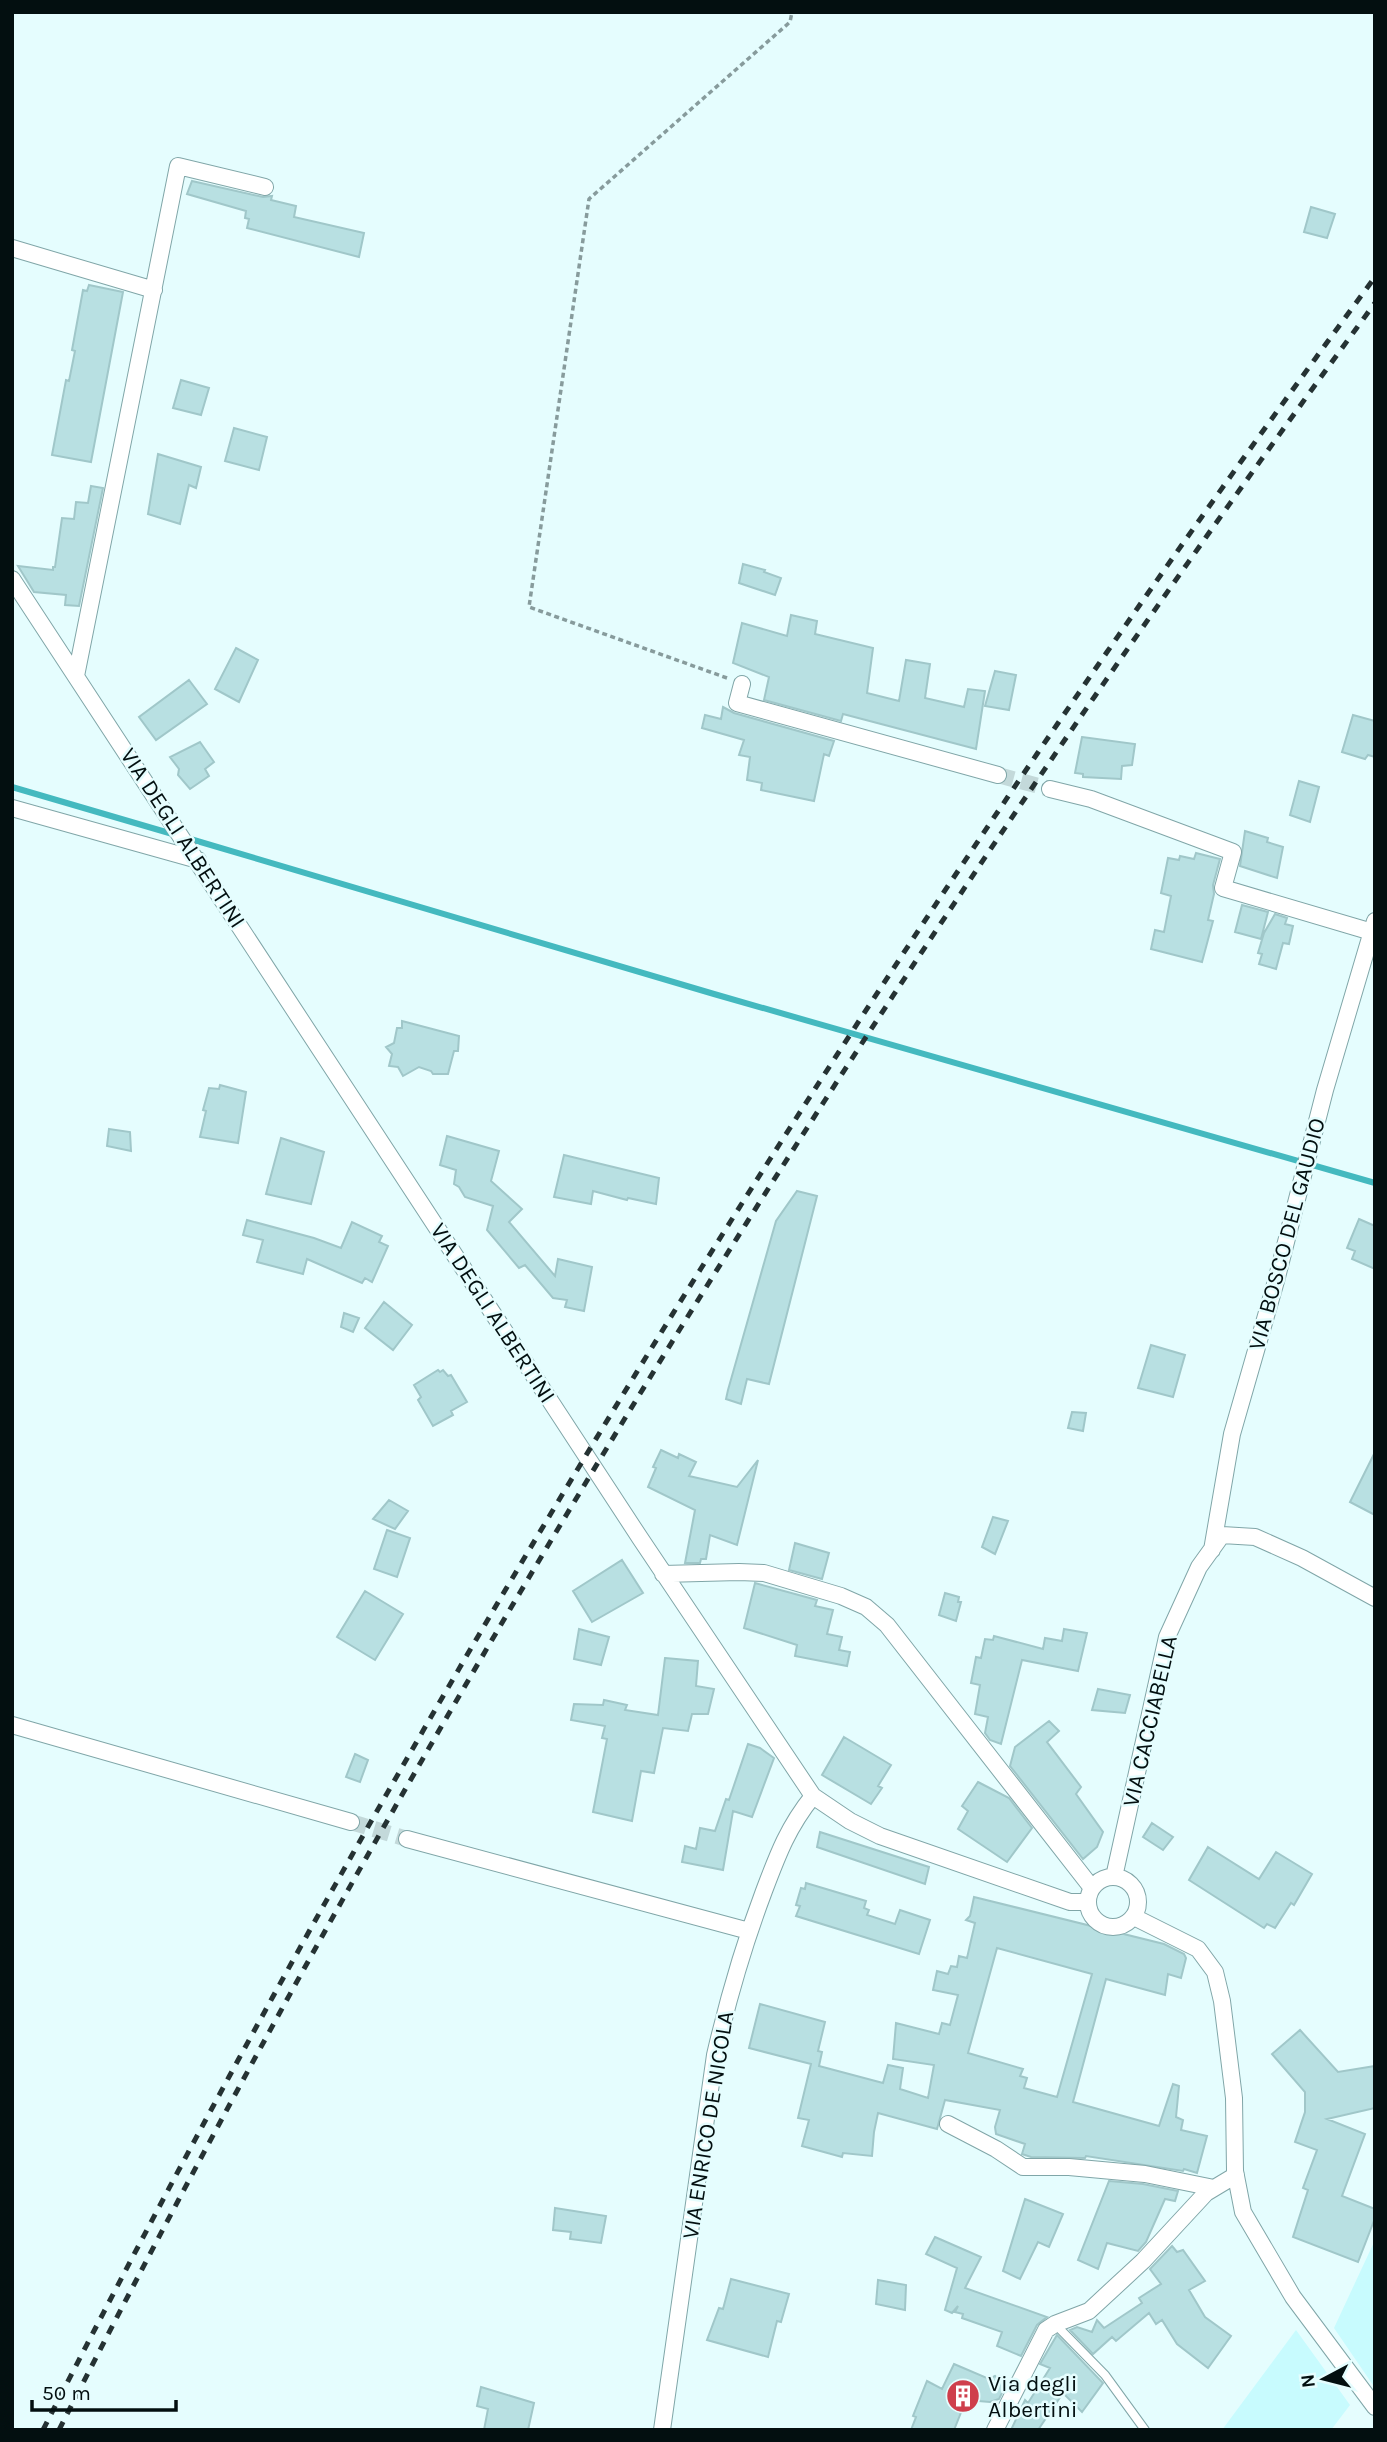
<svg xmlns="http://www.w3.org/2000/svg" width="1387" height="2442" viewBox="0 0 1387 2442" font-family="Karla,sans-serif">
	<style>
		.built { fill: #c8fbfe }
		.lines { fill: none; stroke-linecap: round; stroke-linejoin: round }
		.stream { stroke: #44b9bf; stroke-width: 6 }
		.building { fill: #b8e0e2; stroke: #a0c7c9; stroke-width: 2; fill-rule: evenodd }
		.minor-tunnel { stroke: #c3d9da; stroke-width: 16; stroke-dasharray: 16 8; stroke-linecap: butt }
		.service-casing { stroke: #80a6a8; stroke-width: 10 }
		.minor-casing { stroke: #80a6a8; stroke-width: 18 }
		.path { stroke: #879b9c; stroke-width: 3.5; stroke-dasharray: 5 3.5; stroke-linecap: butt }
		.service { stroke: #fff; stroke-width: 8 }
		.minor { stroke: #fff; stroke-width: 16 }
		.rail { stroke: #253233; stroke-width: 5; stroke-dasharray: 9 9; stroke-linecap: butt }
		.labels { text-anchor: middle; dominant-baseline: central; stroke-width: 5; stroke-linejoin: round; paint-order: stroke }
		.street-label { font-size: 23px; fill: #030f10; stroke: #e5fdfe }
		.poi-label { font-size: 23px; fill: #030f10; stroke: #e5fdfe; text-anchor: start }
	</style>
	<rect width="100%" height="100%" fill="#e5fdfe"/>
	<path class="built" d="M1375,2240v148l-41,-60z
		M1296,2330l54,75 -19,25h-109z"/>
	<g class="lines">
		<path class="stream" d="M12,787l164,48
			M187,838l527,156 661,189"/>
	</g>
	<path class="building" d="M192,181l71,16 9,-1 -1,4 25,6 -2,11 70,16 -5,24 -112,-29 2,-9 -4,-1 1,-7 -59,-17z
		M1311,207l24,7 -8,24 -23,-6z
		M89,285l34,7 -32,170 -39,-7 14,-75 3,1 6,-30 -3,-1 11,-60 4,1z
		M181,380l28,8 -8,27 -28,-7z
		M234,428l33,9 -8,33 -34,-9z
		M158,454l43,13 -5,21 -7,-3 -9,39 -32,-10z
		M91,486l12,2 -24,118 -14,-1 1,-10 -32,-3 -16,-26 35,4v-3h2l7,-49 12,1 2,-17 12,1z
		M743,564l22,6 -1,2 17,6 -6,17 -36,-12z
		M791,615l26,6 -2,13 58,14 -6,45 32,8 7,-41 24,4 -5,34 39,9 4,-18 17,2 -9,58 -133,-35 -2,7 -77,-21 5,-23 -36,-14 9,-40 45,13z
		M236,648l22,12 -19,42 -24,-13z
		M995,671l21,4 -7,35 -24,-4z
		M189,680l18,24 -51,36 -17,-23z
		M723,707l11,6 100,28 -5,15 -5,-2 -10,47 -53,-11 1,-7 -15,-3 3,-23 -11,-2 5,-15 -42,-12 3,-13 16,4z
		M1353,715l22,6v36l-7,-2 -3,4 -23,-7z
		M1082,737l53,7 -3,21 -10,1 -1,13 -38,-2v-3l-8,-1z
		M200,742l14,20 -9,7 4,7 -19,13 -12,-14 1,-6 -9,-12z
		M1299,781l20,6 -9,35 -20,-7z
		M1245,831l23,7 -1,4 16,5 -6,31 -37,-12z
		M1196,853l24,6 -7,26 1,9 -6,26 5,1 -11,41 -51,-13 4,-19 9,2 7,-36 -10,-3 7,-35 11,2 1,-4 14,3z
		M1242,905l26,7 -7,27 -26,-7z
		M1275,914l12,4 -2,6 8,2 -4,18 -6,-1 -7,26 -17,-5 3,-10 -4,-1 6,-20z
		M402,1021l57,15 -1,15h-4l-6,23h-15l-2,-3 -12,-4 -16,9 -5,-9 -9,-1 3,-12 -6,-7 8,-4 3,-15h5z
		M220,1085l26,7 -8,51 -38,-6 6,-26 -3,-1 6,-22 10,1z
		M109,1129l21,3 1,19 -24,-5z
		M447,1136l52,15 -8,30 31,28 -13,13 46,54 3,-17 34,8 -8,44 -19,-4 2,-7 -14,-2 -28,-33 -6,3 -32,-38 6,-24 -28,-9 -6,-10 -5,-3 2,-14 -16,-5z
		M281,1138l43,14 -13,52 -45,-10z
		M564,1155l95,23 -3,26 -28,-6 -1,2 -34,-9 -2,13 -37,-7z
		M797,1191l20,5 -48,188 -22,-5 -6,25 -15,-5 2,-9 48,-169z
		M1359,1219l16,7v43l-23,-10 3,-8 -8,-3z
		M247,1220l67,18 27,10 11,-26 30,14 -3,6 9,4 -16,36 -7,-4 -3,5 -55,-24 -4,15 -46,-12 6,-22 -20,-5z
		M384,1302l28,23 -19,25 -28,-22z
		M344,1313l15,5 -6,14 -12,-5z
		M1151,1345l34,10 -12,42 -35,-9z
		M438,1370l2,2 3,-2 5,6 3,-1 16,27 -16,9 2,4 -20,11 -15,-26 3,-3 -7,-12z
		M1072,1412l14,1 -3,18 -15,-3z
		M661,1450l17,8 1,-4 17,8 -7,14 48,11 21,-27 -21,85 -27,-10 -4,24h-5l-1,4h-15l10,-53 -47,-23 8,-19 -3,-1z
		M1375,1452v63l-25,-13z
		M389,1500l19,11 -13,18 -22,-10z
		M993,1517l15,4 -13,33 -13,-7z
		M387,1530l23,8 -13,39 -23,-8z
		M795,1543l34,10 -7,26 -33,-9z
		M622,1560l21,33 -51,29 -19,-31z
		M755,1583l62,17 -2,6 18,4 -6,24 15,3 -3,13 11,2 -3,14 -52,-10 2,-11 -53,-17z
		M365,1591l38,23 -28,46 -38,-23z
		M945,1593l14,4 -1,5h3l-5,19 -17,-6z
		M579,1629l30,8 -8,28 -27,-6z
		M1064,1629l23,4 -9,38 -56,-11 -21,84 -11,-4 -5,-7 3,-16 -13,-3 5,-29 -9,-2 5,-26 5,1 4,-19 8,1 1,-4 49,13 2,-11 17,3z
		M665,1658l33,3 -2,25 18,3 -6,25h-16l-4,17 -25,-3 -9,45 -13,-2 -9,50 -39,-9 14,-73 -5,-1 3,-12 -34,-6 3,-16 29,1 1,-5 23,5 -2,5 33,5z
		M1098,1689l32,6 -5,18 -33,-3z
		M1049,1721l10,10 -12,11 34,45 -5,7 27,38 -6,15 -14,12 -73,-93 5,-19z
		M844,1737l47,28 -13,21 4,2 -11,16 -49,-29z
		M748,1744l12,4 14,10 -22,59 -19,-6 -10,59 -41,-8 3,-16 11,3 4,-21 15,3 11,-32 3,1z
		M355,1754l13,6 -8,22 -14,-5z
		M978,1782l31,16 23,30 -25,34 -49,-33 10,-18 -6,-5z
		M1152,1823l21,14 -10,13 -20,-13z
		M820,1832l109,35 -4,17 -108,-37z
		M1208,1847l51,32 17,-27 36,22 -18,31 -3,-2 -16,25 -8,-4 -3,4 -75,-48z
		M806,1883l60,18 -2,7 5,2 -2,5 28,9 5,-14 30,10 -11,34 -123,-38 4,-10 -4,-1 5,-17 4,1z
		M974,1897l190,47 20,10 2,4 -5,20 -13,-4 -3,21 -59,-16 -33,123 86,24 14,-42 6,2 -3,31 7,3 -2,10 26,6 -10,37 -13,-4 -1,2 -97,-15 -1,2 -54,-1 -9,-3 3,-10 -29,-10 -1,-7 5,-17 -55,-10 -8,29 -59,-16 -4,19 -2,24 -29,-3 -1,4 -40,-11 7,-26 -11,-2 13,-54 -62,-16 11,-44 65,18 -7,29 4,1 -3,14 64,17 5,-18 15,3 -3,21 28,9 6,-33 -41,-6 3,-36 43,11 3,-11 8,2 8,-30 -25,-5 4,-19 11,3 3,-8 6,1 2,-11 8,2 8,-35 -9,-3 4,-4zM997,1948l95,26 -35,123 -33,-9 3,-10 -7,-2 3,-7 -55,-16z
		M1300,2030l38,42 37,-6v42l-48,11 38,15 -23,62 33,13v9l-17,44 -65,-25 15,-47 -5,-2 14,-38 -22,-8 10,-30v-20l-33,-38z
		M1109,2181l34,3 35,7 -3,10 -10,-2 -19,43 -8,9 -31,-8 -9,26 -20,-9z
		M1025,2199l38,15 -14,33 -11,-5 -18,37 -17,-8z
		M555,2208l51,8 -5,27 -31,-4 1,-7 -18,-2z
		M935,2237l46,20 -16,31 82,29 -10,8 -16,31 -24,-10 5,-14 -40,-14 1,-4 -8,-2 3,-6 -6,7 -7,-3 12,-42 -31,-14z
		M1172,2246l5,6 6,-2 22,31 -16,9 16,27 26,19 -23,32 -31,-24 -15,-24 -6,4 -7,-11 -33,28 -4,-4 -19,17 -23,-24 7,-3 15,5 5,-12 7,8 38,-25 -3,-5 22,-14 -11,-15z
		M731,2279l58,15 -8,28 -4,-1 -9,36 -61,-17 12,-32 4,1z
		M878,2280l28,5 -1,25 -29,-6z
		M1057,2335l46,48 -21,29 -19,-19 -25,37h-27l14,-30 3,3 22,-35 -10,-4z
		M954,2364l35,15 6,-3 11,9 -7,14 -9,3 -24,-2 -12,30h-43l5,-13 -3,-1 14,-35 15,8z
		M481,2387l53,16 -6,27h-44l4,-21 -11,-3z"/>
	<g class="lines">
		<path class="minor-tunnel" d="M998,775l52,14
			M351,1822l56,17"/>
		<g class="service-casing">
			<path id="service" d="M1055,2324l50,51 40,55"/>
		</g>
		<g class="minor-casing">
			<path id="minor" d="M12,248l142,42
				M12,579l628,959 173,258 37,25 30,15 190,66h18
				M76,676l102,-510 87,21
				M742,684l-5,19 261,72
				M1050,789l41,10 142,53 -10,36 149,44
				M12,808l186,52
				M1212,1550l20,-116 44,-153 49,-191 50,-169
				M663,1574l76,-2 25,1 77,23 25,11 21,18 205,263
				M12,1725l339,97
				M407,1839l342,92
				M1114,1877l53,-240 32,-70 23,-32 33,2 47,21 73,40
				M1088 1902a25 25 0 1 1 50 0a25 25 0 1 1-50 0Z
				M1134,1917l64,32 17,23 7,29 12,97 1,73 8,41 50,85 82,110
				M948,2124l48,25 27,18h46l76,7 69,14
				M662,2430l53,-375c13,-56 29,-111 49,-164 14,-37 24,-64 49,-95
				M995,2430l51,-100 9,-6 34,-13 54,-50 63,-68 30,-18"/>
		</g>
		<path class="path" d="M727,678l-198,-71 60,-408 201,-177 2,-10"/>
		<use href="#service" class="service"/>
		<use href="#minor" class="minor"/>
		<path class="rail" d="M43,2430c384,-753 831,-1473 1332,-2153
			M59,2430c378,-744 822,-1455 1316,-2127"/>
	</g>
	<defs>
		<g id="building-disc" transform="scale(1.75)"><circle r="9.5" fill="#cf3f4c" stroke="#e5fdfe"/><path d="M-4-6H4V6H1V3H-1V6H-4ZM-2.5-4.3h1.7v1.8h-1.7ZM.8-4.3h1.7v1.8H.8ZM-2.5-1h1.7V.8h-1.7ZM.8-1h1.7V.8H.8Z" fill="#fff"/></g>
	</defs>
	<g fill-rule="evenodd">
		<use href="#building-disc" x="963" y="2396"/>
	</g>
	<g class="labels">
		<g class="street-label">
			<text transform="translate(183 838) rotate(57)">VIA DEGLI ALBERTINI</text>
			<text transform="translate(1287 1234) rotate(-75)">VIA BOSCO DEL GAUDIO</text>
			<text transform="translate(493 1313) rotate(57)">VIA DEGLI ALBERTINI</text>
			<text transform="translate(1150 1721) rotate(-77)">VIA CACCIABELLA</text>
			<text transform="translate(708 2125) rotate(-81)">VIA ENRICO DE NICOLA</text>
		</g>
		<g class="poi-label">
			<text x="988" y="2383">Via degli<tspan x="988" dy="26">Albertini</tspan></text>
		</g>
	</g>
	<rect width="1387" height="2442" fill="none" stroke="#030f10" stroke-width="28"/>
	<g transform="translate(1324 2379) rotate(263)" stroke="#e5fdfe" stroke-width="5" paint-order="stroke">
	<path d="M0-5L12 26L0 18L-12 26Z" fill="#030f10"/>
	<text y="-10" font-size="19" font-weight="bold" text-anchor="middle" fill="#030f10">N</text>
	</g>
	<path d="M32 2400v10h144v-10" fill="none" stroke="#030f10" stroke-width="3.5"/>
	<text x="42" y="2400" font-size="21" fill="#030f10" stroke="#e5fdfe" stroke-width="5" paint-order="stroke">50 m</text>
</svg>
